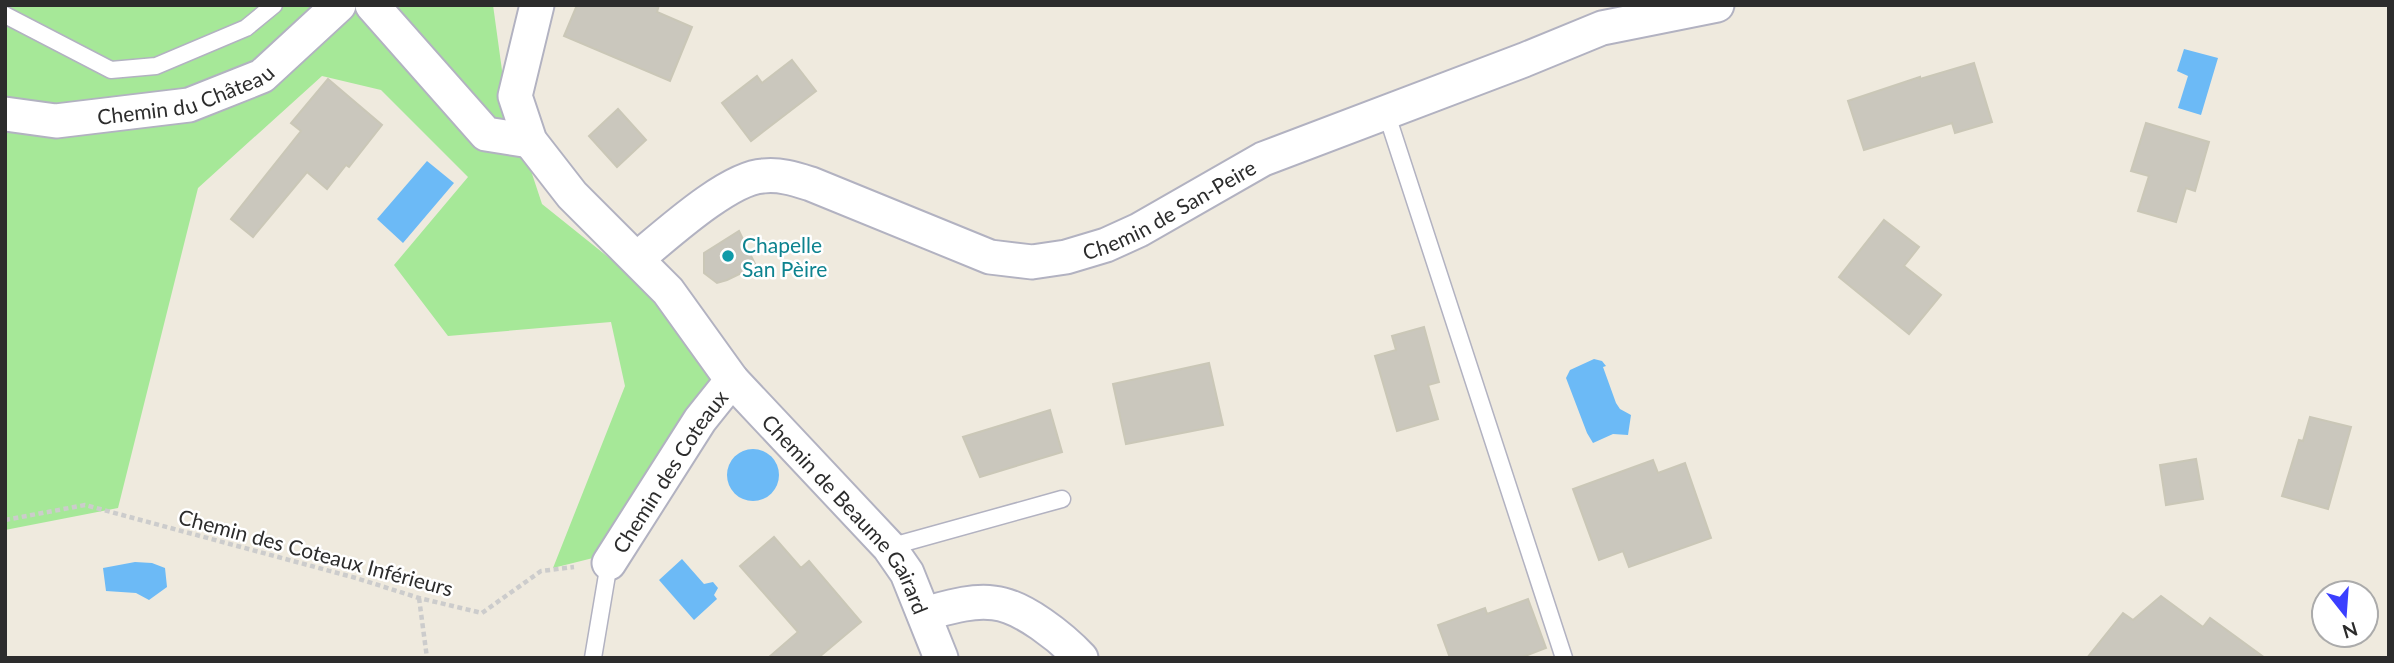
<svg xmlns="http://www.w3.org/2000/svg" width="2394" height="663" viewBox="0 0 2394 663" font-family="Lato,sans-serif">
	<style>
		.green { fill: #a6e898 }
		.water { fill: #6cbaf6 }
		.building { fill: #cac7bd; stroke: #cac7b7; stroke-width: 2 }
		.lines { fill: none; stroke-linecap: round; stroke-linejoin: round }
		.lane-casing { stroke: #b2b2c1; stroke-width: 19 }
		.street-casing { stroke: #b2b2c1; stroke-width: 37 }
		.path { stroke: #ccc; stroke-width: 4.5; stroke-dasharray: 5 3.5; stroke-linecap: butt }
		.lane { stroke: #fff; stroke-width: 16 }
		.street { stroke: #fff; stroke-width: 33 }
		.culture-dot { fill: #0f9aa8; stroke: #fff; stroke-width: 2.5 }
		.labels { text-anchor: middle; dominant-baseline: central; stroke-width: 5; stroke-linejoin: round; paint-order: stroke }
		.street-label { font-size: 21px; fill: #2c2c2c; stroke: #fff }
		.culture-label { font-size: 21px; fill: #0d838f; stroke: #fff; text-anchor: start }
	</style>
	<rect width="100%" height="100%" fill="#efeade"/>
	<path class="green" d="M5,5h488l12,87 37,112 106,85 71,99 -114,167 -52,13 72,-182 -14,-64 -163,14 -54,-71 74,-88 -87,-87 -59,-14 -124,112 -80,320 -113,22z"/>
	<path class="water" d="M2184,49l34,9 -17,57 -23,-7 10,-32 -11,-5z
		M427,161l27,22 -51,60 -26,-24z
		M1594,359l8,2 4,5 -3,1 13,36 4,6 11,6 -3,20 -15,-1 -20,9 -6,-10 -21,-55 4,-8z
		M727 475a26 26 0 1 1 52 0a26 26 0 1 1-52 0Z
		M682,559l22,25 9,-2 5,6 -4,7 3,4 -23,21 -35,-40z
		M135,562l17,1 13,5 2,19 -18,13 -13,-7 -30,-2 -3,-23z"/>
	<path class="building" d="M577,5h82l-2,7 35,15 -22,54 -106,-45z
		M792,60l24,31 -65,50 -29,-38 35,-27 5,7z
		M1974,63l18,59 -37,11 -3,-10 -88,27 -16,-49 72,-24v2z
		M328,79l54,46 -33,42 -3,-2 -19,24 -20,-17 -54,65 -22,-18 70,-88 -10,-8z
		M618,109l28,31 -29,27 -28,-31z
		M2146,123l63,19 -14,49 -9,-3 -10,34 -38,-11 11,-35 -18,-5z
		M1884,220l35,27 -15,19 37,29 -32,39 -70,-57z
		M739,231l17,35 -29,14 -10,3 -13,-10v-20z
		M1424,327l15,55 -11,3 10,34 -41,12 -22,-75 21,-6 -4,-14z
		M1209,363l14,62 -97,19 -13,-60z
		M1050,410l12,42 -82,25 -17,-40z
		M2310,417l41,10 -23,82 -46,-13 17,-56 4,1z
		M2196,459l7,40 -37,6 -6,-40z
		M1653,460l5,13 27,-10 26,75 -82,29 -6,-16 -24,9 -26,-71z
		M774,537l27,31 8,-7 52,61 -43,36h-50l30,-26 -58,-66z
		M2161,596l42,31 7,-9 55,40h-178l36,-45 10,7z
		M1528,599l18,49 -26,10h-70l-12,-33 47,-17 2,6z"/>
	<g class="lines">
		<g class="lane-casing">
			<path id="lane" d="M5,15l106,55 45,-4 90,-38 28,-23
				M1386,112l178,546
				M889,547l173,-48
				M593,658l16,-95"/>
		</g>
		<g class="street-casing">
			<g id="street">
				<path d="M372,5l114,129 44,7"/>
				<path id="s1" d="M537,5l-22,91 15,45 42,54 96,96 64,89 157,167 18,26 34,85"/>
				<path id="s2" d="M5,114l51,7 133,-16 73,-29 77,-71"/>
				<path id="s3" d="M638,258c28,-23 90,-80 125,-82 17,-2 32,3 48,8l179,73 42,5 34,-5 40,-12 33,-15 124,-71 261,-99 78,-32 115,-23"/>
				<path id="s4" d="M609,563l91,-143 32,-40"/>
				<path d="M924,614c23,-6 46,-14 70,-11 29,3 68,35 87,55"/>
			</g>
		</g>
		<path class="path" d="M5,520l80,-15 271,73 63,20 63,15 59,-42 33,-4
			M419,598l8,60"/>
		<use href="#lane" class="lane"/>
		<use href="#street" class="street"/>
	</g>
	<circle class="culture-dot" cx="728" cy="256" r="7"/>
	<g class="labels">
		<g class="street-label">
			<text stroke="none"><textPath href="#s2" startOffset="184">Chemin du Château</textPath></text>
			<text stroke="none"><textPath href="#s3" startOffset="584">Chemin de San-Peire</textPath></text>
			<text stroke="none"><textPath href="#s4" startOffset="110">Chemin des Coteaux</textPath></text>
			<text stroke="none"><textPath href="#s1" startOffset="632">Chemin de Beaume Gairard</textPath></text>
			<text transform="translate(316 552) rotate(15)">Chemin des Coteaux Inférieurs</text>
		</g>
		<g class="culture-label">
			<text x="742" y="244">Chapelle<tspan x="742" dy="24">San Pèire</tspan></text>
		</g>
	</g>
	<rect width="2394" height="663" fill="none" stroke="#2c2c2c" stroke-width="14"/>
	<g transform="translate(2345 614) rotate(163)"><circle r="33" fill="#ffffff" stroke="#ababab" stroke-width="2"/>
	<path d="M0-5L12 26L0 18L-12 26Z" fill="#3b3fff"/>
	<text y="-10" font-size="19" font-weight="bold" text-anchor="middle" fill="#2c2c2c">N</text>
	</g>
</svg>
